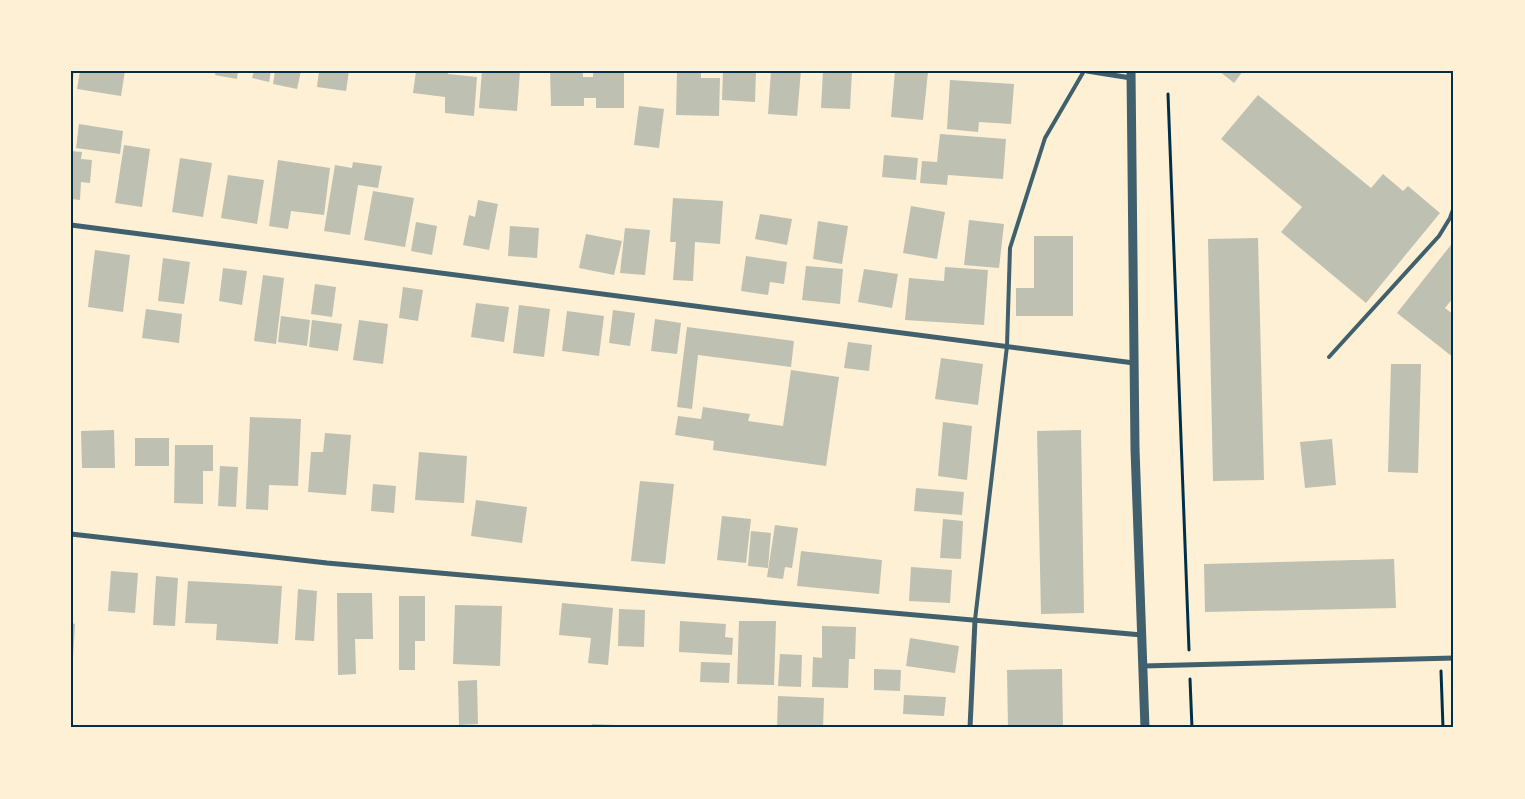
<svg xmlns="http://www.w3.org/2000/svg" width="1525" height="799" viewBox="0 0 1525 799" font-family="Lato,sans-serif">
	<style>
		.building { fill: #bec0b2 }
		.lines { fill: none; stroke-linecap: round; stroke-linejoin: round }
		.path { stroke: #003049; stroke-width: 3 }
		.service { stroke: #3f606c; stroke-width: 4 }
		.minor { stroke: #3f606c; stroke-width: 5 }
		.tertiary { stroke: #3f606c; stroke-width: 9 }
		.neatline { fill: none; stroke: #003049; stroke-width: 2 }
	</style>
	<rect width="100%" height="100%" fill="#fdf0d5"/>
	<path class="building" d="M71,71h3l-2,15h-1z
		M80,71h45l-4,25 -44,-7z
		M216,71h22l-1,8 -22,-4z
		M254,71h17l-2,11 -17,-4z
		M275,71h26l-4,18 -24,-5z
		M319,71h30l-3,20 -29,-4z
		M416,71h32v3l29,3 -3,39 -29,-3v-16l-32,-4z
		M482,71h38l-3,40 -38,-3z
		M550,71h33v6h10v-6h31v37h-28v-10h-12v8h-33z
		M677,71h24v7h19l-1,38 -43,-1z
		M723,71h33l-1,31 -33,-2z
		M771,71h30l-4,45 -29,-2z
		M823,71h29l-2,38 -29,-1z
		M895,71l33,1 -5,48 -32,-3z
		M1219,71h24l-9,12z
		M950,80l64,4 -3,40 -32,-2 -1,10 -31,-3z
		M1258,95l113,93 12,-14 20,17 5,-5 32,27 -74,90 -85,-71 21,-25 -81,-68z
		M639,106l25,3 -5,39 -25,-3z
		M79,124l44,7 -3,23 -44,-6z
		M940,134l66,5 -3,40 -55,-4 -1,10 -27,-2 2,-22 15,1z
		M124,145l26,4 -8,58 -27,-4z
		M71,151l11,1 -1,7 11,1 -2,23 -9,-1 -1,18 -9,-1z
		M884,155l34,3 -2,22 -34,-3z
		M180,158l32,5 -9,54 -31,-5z
		M278,160l52,8 -6,47 -33,-4 -3,18 -19,-3z
		M353,162l29,4 -4,22 -20,-3 -8,50 -26,-4 11,-66 17,3z
		M228,175l36,5 -7,44 -36,-6z
		M373,191l41,7 -9,49 -41,-7z
		M673,198l50,3 -3,43 -25,-2 -2,39 -20,-1 3,-38h-6z
		M478,200l20,4 -9,46 -26,-5 6,-30 6,2z
		M911,206l34,6 -8,47 -34,-6z
		M760,214l32,5 -5,26 -32,-6z
		M969,220l35,4 -5,44 -35,-3z
		M818,221l30,5 -6,38 -29,-5z
		M416,222l21,4 -5,29 -21,-4z
		M510,226l29,2 -2,30 -29,-2z
		M625,228l25,2 -5,45 -25,-2z
		M586,234l36,7 -8,34 -35,-7z
		M1034,236h39v80h-57v-28h18z
		M1258,238l6,242 -51,1 -5,-242z
		M1454,241v56l-9,11 9,7v43l-57,-45z
		M95,250l35,5 -7,57 -35,-5z
		M746,256l41,6 -3,22 -14,-2 -2,13 -27,-4z
		M163,258l27,4 -6,42 -26,-3z
		M806,266l37,3 -3,35 -38,-4z
		M945,267l43,3 -4,55 -79,-5 4,-42 35,3z
		M223,268l24,3 -5,34 -23,-4z
		M864,269l34,5 -6,34 -34,-6z
		M263,275l21,3 -8,66 -22,-3z
		M315,284l21,3 -4,30 -21,-3z
		M403,287l20,3 -5,31 -19,-3z
		M476,303l33,4 -5,35 -33,-5z
		M519,305l31,4 -6,48 -31,-4z
		M146,309l36,5 -3,29 -37,-5z
		M613,310l22,3 -5,33 -21,-3z
		M567,311l37,5 -5,40 -37,-5z
		M281,316l29,4 -3,26 -29,-4z
		M655,319l26,4 -4,31 -26,-3z
		M312,320l30,4 -4,27 -29,-4z
		M359,320l29,4 -5,40 -30,-4z
		M687,327l107,14 -3,26 -93,-12 -6,54 -15,-2z
		M848,342l24,3 -3,26 -25,-3z
		M941,358l42,6 -5,41 -43,-6z
		M1391,364h30l-3,109 -30,-1z
		M791,370l48,7 -13,89 -113,-16 1,-9 -39,-6 3,-19 23,3 2,-12 47,7 -2,7 35,5z
		M250,417l51,2 -3,67 -29,-1 -1,25 -22,-1z
		M943,422l29,4 -5,54 -29,-4z
		M114,430l1,38h-33l-1,-37z
		M1081,430l3,183 -43,1 -4,-183z
		M325,433l26,2 -5,60 -38,-3 3,-40h12z
		M135,438h34v28h-34z
		M1332,439l4,46 -31,3 -5,-46z
		M175,445h38v26h-10v33l-29,-1z
		M419,452l48,4 -3,47 -49,-3z
		M220,466l18,1 -2,40 -18,-1z
		M640,481l34,3 -9,80 -34,-3z
		M373,484l23,2 -2,27 -23,-2z
		M916,488l48,4 -2,23 -48,-4z
		M476,500l51,7 -5,36 -51,-7z
		M722,516l29,3 -5,44 -29,-3z
		M943,519l20,2 -2,38 -21,-1z
		M775,525l23,3 -6,40 -7,-1 -2,12 -16,-2z
		M751,531l20,2 -3,35 -20,-2z
		M801,551l81,9 -3,34 -82,-8z
		M1394,559l2,49 -191,4 -1,-48z
		M911,567l41,3 -2,33 -41,-2z
		M111,571l27,2 -3,40 -27,-2z
		M156,576l22,2 -3,48 -22,-1z
		M188,581l94,5 -4,58 -62,-4 1,-16 -32,-1z
		M298,589l19,2 -3,50 -19,-1z
		M337,593h35l1,46h-18l1,35 -18,1z
		M399,596h26v45h-10v29h-16z
		M562,603l51,5 -5,57 -20,-2 3,-25 -32,-3z
		M455,605l47,1 -2,60 -47,-2z
		M619,609l26,1 -1,37 -26,-1z
		M680,621l46,3 -1,13 8,1 -1,17 -53,-3z
		M739,621h37l-2,64 -37,-1z
		M71,623l4,1 -2,34h-2z
		M822,626l34,1 -1,32h-6l-1,29 -36,-1 1,-30 9,1z
		M910,638l49,8 -4,27 -49,-7z
		M780,654l22,1 -1,32 -23,-1z
		M701,662l29,1 -1,20 -29,-1z
		M874,669l27,1 -1,21 -26,-1z
		M1062,669l1,59h-55l-1,-58z
		M477,680l1,44 -19,1 -1,-44z
		M904,695l42,2 -2,19 -41,-2z
		M778,696l46,2 -1,30h-46z
		M592,724l47,2v2h-47z"/>
	<g class="lines">
		<path class="path" d="M1168,94l21,556
			M1441,671l2,57
			M1190,679l2,49"/>
		<path class="service" d="M1329,357l110,-121 11,-18 4,-11
			M975,620l32,-274 3,-98 35,-110 39,-67"/>
		<path class="minor" d="M1087,71l44,7
			M71,225l1063,138
			M71,534l256,29 815,72
			M1143,666l311,-8
			M970,728l5,-108"/>
		<path class="tertiary" d="M1131,71l4,378 10,279"/>
	</g>
	<rect width="1525" height="799" fill="none" stroke="#fdf0d5" stroke-width="145"/>
	<rect x="72" y="72" width="1380" height="654" class="neatline"/>
</svg>
